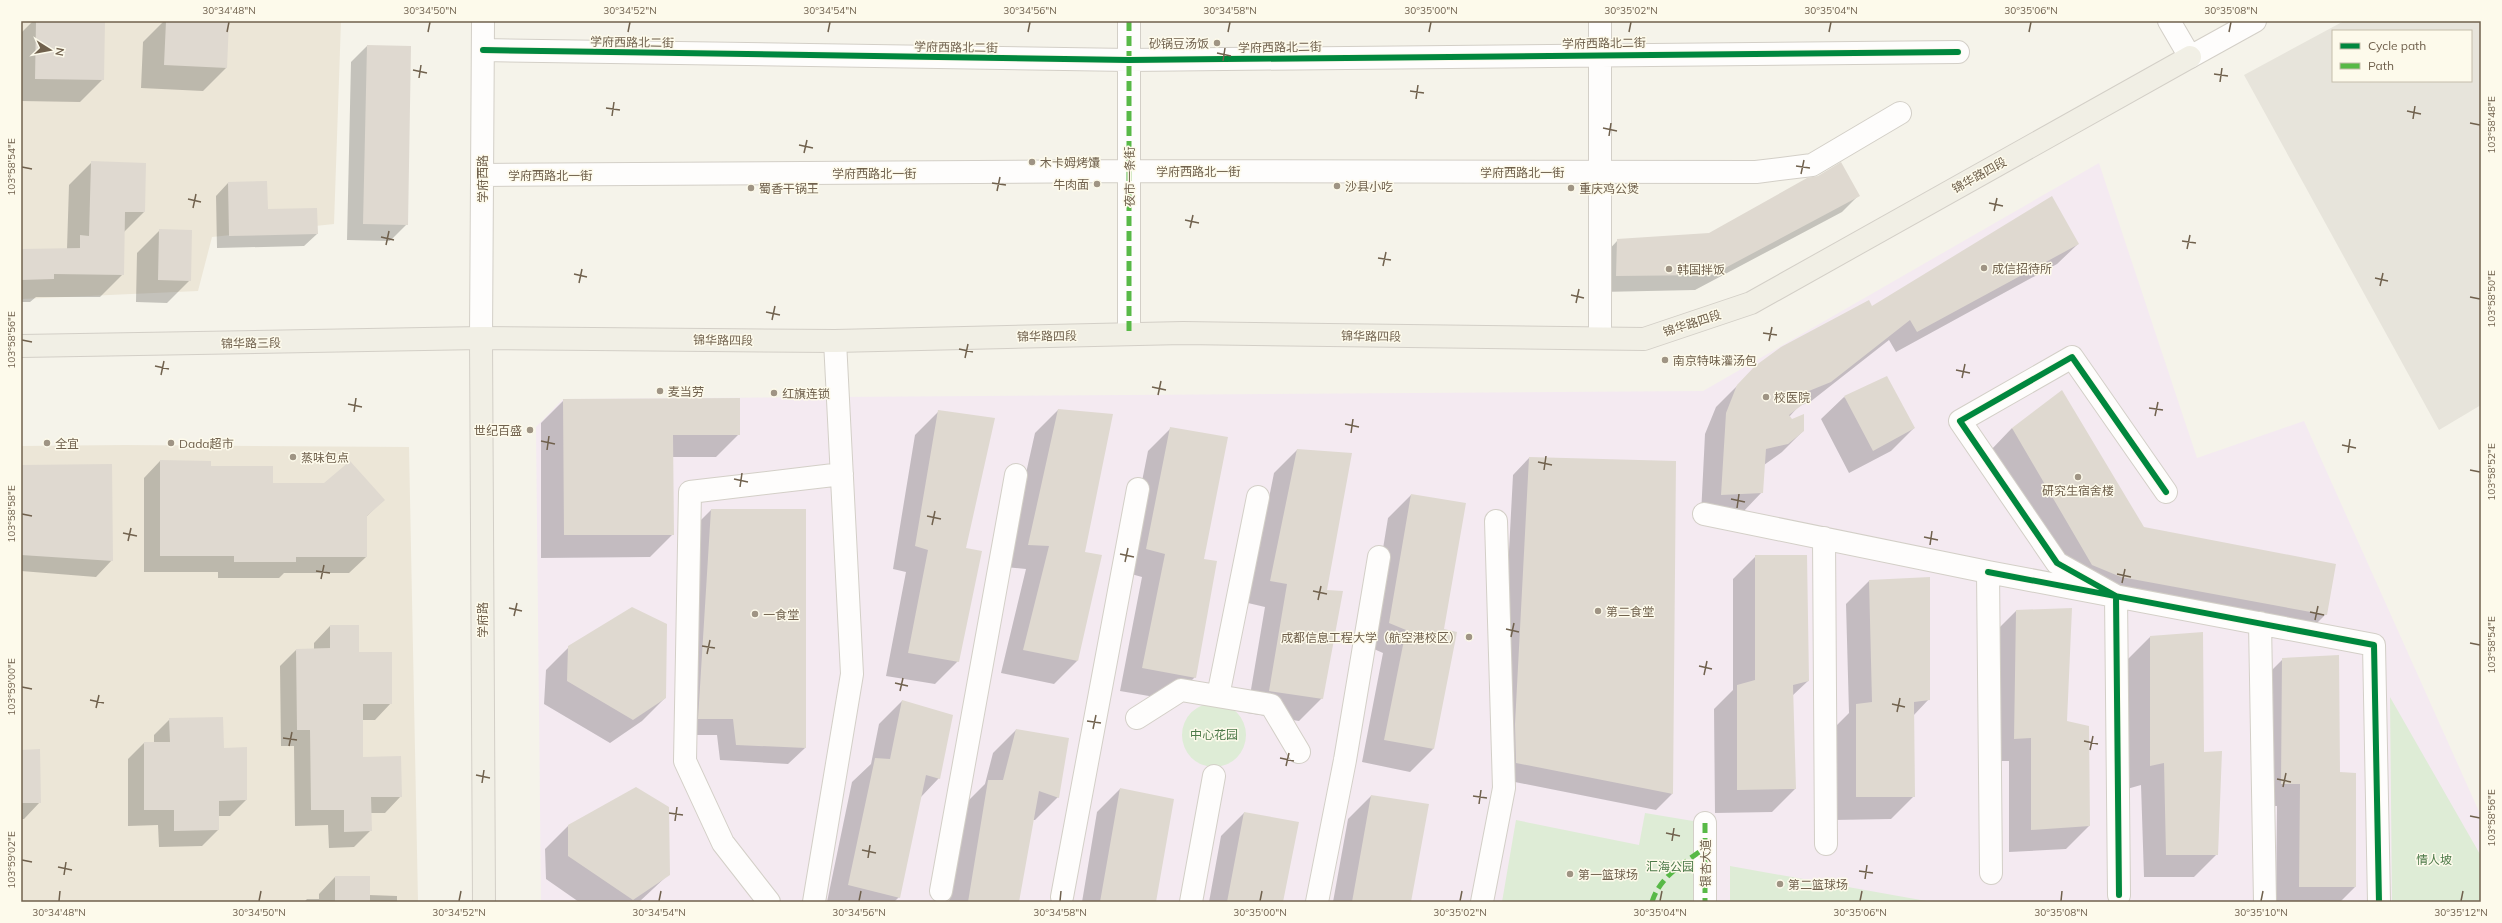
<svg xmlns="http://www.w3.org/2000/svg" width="2502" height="923" viewBox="0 0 2502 923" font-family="Mulish,'Noto Sans SC',sans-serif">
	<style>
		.residential { fill: #ece6d7 }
		.industrial { fill: #e7e4db; fill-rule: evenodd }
		.education { fill: #f4eaf1 }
		.green { fill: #deecd6 }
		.shadow { fill: #0003 }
		.building { fill: #dfd9d0 }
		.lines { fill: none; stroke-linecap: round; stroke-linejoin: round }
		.minor-casing { stroke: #d3cfc7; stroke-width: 24 }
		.major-casing { stroke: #d3cfc7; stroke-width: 24 }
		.minor { stroke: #fefdfc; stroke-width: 22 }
		.major { stroke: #f1efe5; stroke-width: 22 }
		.quiet { stroke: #58b947; stroke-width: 5; stroke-dasharray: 10 5; stroke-linecap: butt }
		.cycleway-casing { stroke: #fdfaeb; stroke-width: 8 }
		.cycleway { stroke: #00873e; stroke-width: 6 }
		.ticks { fill: none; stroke: #70614d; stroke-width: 1.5 }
		.poi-dot { fill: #9f9484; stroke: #fdfaeb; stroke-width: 1.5 }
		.labels { text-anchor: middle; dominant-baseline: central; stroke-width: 3; stroke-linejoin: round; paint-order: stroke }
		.street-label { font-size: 12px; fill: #70614d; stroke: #fdfaeb }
		.poi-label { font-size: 12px; fill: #70614d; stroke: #fdfaeb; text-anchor: start }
		.park-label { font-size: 12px; fill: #4d7a49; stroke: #fdfaeb }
		.neatline { fill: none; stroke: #70614d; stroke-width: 1.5 }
		.ticks-label { font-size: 10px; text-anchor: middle; fill: #70614d }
	</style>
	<rect width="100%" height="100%" fill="#f5f3ea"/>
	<path class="residential" d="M21,21h320l-7,203 -122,13 -14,54 -177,8z
		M125,445l284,2 9,455h-397v-456z"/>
	<path class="industrial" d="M2344,21h137v384l-42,25 -195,-355zM2333,31h138v50h-138z"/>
	<path class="education" d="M2099,163l98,295 107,-37 177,395v86h-1940l-5,-475 27,-28 1140,-8z"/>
	<path class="green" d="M2390,697l91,159v46h-89z
		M1182 735a32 32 0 1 1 64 0a32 32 0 1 1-64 0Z
		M1645,813l60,10v79h-203l14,-82 123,25z
		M1730,866l202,36h-202z"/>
	<path class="shadow" d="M33,21h71l-1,58 -23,23 -59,-1v-68z
		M164,21h59l3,47 -23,23 -62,-3 2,-46z
		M367,46l40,178 -17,17 -43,-1 4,-178z
		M92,162l52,50 -20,20 -1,42 -23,23h-64l-6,5h-9v-52l46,-1 2,-64z
		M228,183l39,27 50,24 -13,12 -87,2 -1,-52z
		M1859,195l-17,17 -147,78 -95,2 2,-35 16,-17 92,-6z
		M160,230l30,50 -23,23 -31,-1 1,-49z
		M2078,244l-21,20 -161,88 -7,-12 -79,62 -11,4 -10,11 14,14 -21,21 -18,13 -2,27 -20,21 -41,2 4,-81 11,-27 40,-40 116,-59z
		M1844,397l70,31 -23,23 -42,22 -28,-54z
		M564,400l175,34 -23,23h-44l1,77 -23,23 -109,1v-135z
		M1058,410l26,143 -7,108 -23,23 -53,-11 25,-104 -21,-2 30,-134z
		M938,412l27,137 -7,112 -23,23 -49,-8 20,-104 -13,-3 22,-134z
		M1171,428l32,132 -8,117 -23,23 -52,-9 22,-114 -18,-5 24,-121z
		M2012,428l132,100 182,86 -23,23 -233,-49 -80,-137z
		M1297,450l28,141 -3,107 -23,23 -52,-8 18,-106 -17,-4 26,-130z
		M1529,458l143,336 -16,16 -156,-31 -1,-38 14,-266z
		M160,461l50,6 62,17h53l58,16 -17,17v40l-17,16h-65l-5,5h-61v-6h-74v-94z
		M21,466l91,94 -16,17 -75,-6z
		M1411,495l31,135 -9,119 -23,23 -48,-10 21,-109 -16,-7 21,-128z
		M711,510l94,238 -17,16 -68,-4 -3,-25h-35l13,-209z
		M1756,556l52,125 -16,15 3,93 -23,23 -57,1 -1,-104 19,-19v-111z
		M1869,581l60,118 -16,17 1,80 -23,23 -58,1 1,-92 15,-15 -3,-109z
		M2016,611l50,111 23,104 -23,23 -57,3v-91h-18l2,-127z
		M330,626l28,27 33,50 -16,17h-13v38l39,38 -16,17h-15v18l-16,16 -25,1 -1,-23 -33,1 -1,-80h-13l-1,-80 16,-16h18v-7z
		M2150,637l53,116 14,101 -23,23h-50l-3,-92 -14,4v-129z
		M569,647l96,51 -23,23 -32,22 -66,-39 2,-34z
		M2283,659l56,114 16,114 -15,15h-64l1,-96h-19l2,-124z
		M902,701l37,77 -19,20 -21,99 -5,5h-67l25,-120 19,-18 8,-40z
		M170,719l53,30 23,51 -16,16h-12v14l-16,16 -43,1 -1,-22 -30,1v-67l16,-16h10v-8z
		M1016,730l42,67 -23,23h-2l-15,82h-69l16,-98 20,-20 8,-31z
		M21,751l19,51 -16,17h-3z
		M1120,789l34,113h-72l15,-90z
		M1371,796l39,106h-77l15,-83z
		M1244,813l38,89h-73l12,-66z
		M568,826l101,48 -30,28h-60l-33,-23 -1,-30z
		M335,877l34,18 28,1v6h-93l3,-3h12v-5z"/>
	<path class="building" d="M36,21h69l-1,59 -69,-1z
		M166,21h63l-2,47 -63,-3z
		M367,45l44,1 -3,179 -45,-1z
		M91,161l55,2 -1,49h-20l-1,63 -70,-1v5l-33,1v-31l59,-1v-13l9,1z
		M1841,162l19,34 -148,79 -96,1 1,-37 92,-6 98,-55 11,-2z
		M267,181l1,28 49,-1 1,26 -89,2 -1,-54z
		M2052,196l27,48 -162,88 -7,-12 -79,62 -32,13 3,10 -13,10 3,4 12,-5v17l-16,13 -22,5 -3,44 -42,2 5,-82 11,-28 18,-19 26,-19 88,-47 3,6z
		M159,229l33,1 -1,51 -33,-1z
		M1887,376l28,52 -42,23 -29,-55z
		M2062,390l82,137 192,37 -9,51 -206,-38 -29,-12 -80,-137z
		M740,398v37h-67l1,100h-110l-1,-136z
		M1058,409l55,5 -28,138 17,3 -24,106 -55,-11 26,-104 -21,-1z
		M938,410l57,8 -29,130 16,3 -23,111 -51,-9 20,-103 -13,-4z
		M1170,427l58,10 -24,122 13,2 -21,117 -54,-10 23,-114 -19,-5z
		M1297,449l55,4 -25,137 16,1 -20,108 -54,-8 18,-107 -17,-3z
		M1529,457l147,4 -3,333 -157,-31 -1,-39z
		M160,460l51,1v5h62v17h51l26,-22 35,39 -18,16v41h-71v5h-62v-6h-74z
		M112,464l1,97 -92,-6v-90z
		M1411,494l55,9 -22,126 13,3 -23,117 -50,-9 22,-110 -17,-7z
		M711,509h95v239l-70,-3 -3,-26h-35z
		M1755,555h52l2,126 -16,4 3,104 -59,1v-105l18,-5z
		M1930,577v123l-16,2 1,95h-59v-93l16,-2 -3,-122z
		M632,607l35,17 -1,74 -33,22 -66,-39 1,-35z
		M2072,608l-5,113 22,5 1,100 -59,4v-92l-17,1 2,-129z
		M330,625h29v27h33v52h-29v53l38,-1 1,41h-31l1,34 -28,1v-22h-33l-1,-80h-13l-1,-81 34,-1z
		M2203,632l1,120 18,-1 -4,104h-52l-2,-92 -14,3v-130z
		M2339,655l1,117 16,1v114h-57l1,-103h-19l1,-126z
		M902,700l51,15 -13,64 -14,-4 -26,123 -52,-13 27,-127 15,1z
		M223,717l1,31 23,-1v53l-28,1v29l-45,1v-21h-30v-68h26l-1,-24z
		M1016,729l53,9 -10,60 -20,-7 -20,111h-51l20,-122h15z
		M40,749l1,54h-20v-53z
		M636,787l33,20 1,68 -37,25 -65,-44v-31z
		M1120,788l54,11 -18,103h-56z
		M1371,795l58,9 -18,98h-59z
		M1244,812l55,10 -16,80h-56z
		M335,876h35v26h-35z"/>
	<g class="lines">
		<g class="minor-casing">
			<path id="minor" d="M1129,21v313
				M2169,21l21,36 65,-36
				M483,50l646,10 829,-8
				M482,175l647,-4 627,1 56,-7 88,-52
				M481,338l2,-317
				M1600,338v-317
				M1704,514l284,58 3,301
				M1824,538l2,306
				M1988,572l386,73 5,257
				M2260,623l5,279
				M1218,696l40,-199
				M1137,718l44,-28 90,15 28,47
				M1705,823v79
				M941,891l75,-416
				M2119,895l-3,-299 -59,-33 -97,-142 112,-64 94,135
				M1062,897l76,-408
				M769,902l-46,-59 -38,-82 5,-269 152,-18
				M814,902l38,-228 -17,-333
				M1191,902l23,-126
				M1317,902l28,-142 34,-203
				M1482,902l22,-114 -8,-267"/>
		</g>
		<g class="major-casing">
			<path id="major" d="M481,338l3,564
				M21,346l460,-8 354,3 348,-8 461,6 107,-36 439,-246"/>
		</g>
		<use href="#minor" class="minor"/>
		<use href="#major" class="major"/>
		<path class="quiet" d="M1129,21v313
			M1705,823v79
			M1652,902c8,-26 32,-39 53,-54"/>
		<g class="cycleway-casing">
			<path id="cycleway" d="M483,50l646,10 829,-8
				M1988,572l386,73 5,257
				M2119,895l-3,-299 -59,-33 -97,-142 112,-64 94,135"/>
		</g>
		<use href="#cycleway" class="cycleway"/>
	</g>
	<path class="ticks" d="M227,32l2,-10M428,32l2,-10M628,32l2,-10M828,32l2,-10M1028,32l2,-10M1228,32l2,-10M1429,32l2,-10M1629,32l2,-10M1829,32l2,-10M2029,32l2,-10M2229,32l2,-10M1217,53l14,3M1223,61l2,-13M413,70l14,3M2214,74l14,2M419,78l2,-13M2220,82l2,-14M1410,91l14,2M1416,99l2,-14M606,108l14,2M2407,111l14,3M612,116l2,-14M2413,119l2,-13M2470,123l10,2M1603,128l14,3M1609,136l2,-13M799,145l14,3M804,153l3,-13M1796,166l14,2M22,167l10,2M1801,174l3,-14M992,183l14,2M997,191l3,-14M188,199l13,3M1989,203l14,3M193,208l3,-14M1994,211l3,-13M1185,220l14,3M1190,228l3,-13M381,237l13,3M2182,241l14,2M386,245l3,-14M2187,249l3,-14M1378,258l13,2M1383,266l3,-14M574,274l13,3M2375,278l13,3M579,283l3,-14M2380,286l3,-13M1571,295l13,3M2470,297l10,2M1576,303l3,-14M766,312l14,3M772,320l3,-14M1763,333l14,2M22,340l10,2M1769,341l3,-14M959,349l14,3M965,358l3,-14M155,366l14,3M1956,370l14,3M161,375l3,-14M1962,378l3,-14M1152,387l14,3M1158,395l3,-14M348,404l14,3M2149,408l14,2M354,412l2,-14M2155,416l3,-14M1345,424l14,3M1351,433l2,-14M541,441l14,3M2342,445l14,3M547,450l2,-14M2348,453l2,-14M1538,462l14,3M1544,470l2,-14M2470,470l10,2M734,479l14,3M740,487l2,-14M1731,499l14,3M1737,508l2,-14M22,514l10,2M927,516l14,3M932,525l3,-14M123,533l14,3M1924,537l14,3M128,541l3,-13M1930,545l2,-14M1120,554l14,3M1125,562l3,-14M316,571l14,2M2117,574l14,3M321,579l3,-14M2122,583l3,-14M1313,591l14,3M1318,600l3,-14M509,608l13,3M2310,612l14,3M514,616l3,-13M2315,620l3,-14M1506,629l13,3M1511,637l3,-14M2470,643l10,2M702,646l13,2M707,654l3,-14M1699,666l13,3M1704,675l3,-14M895,683l13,3M22,687l10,2M900,691l3,-13M90,700l14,3M1892,704l13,3M96,708l3,-13M1897,712l3,-14M1087,721l14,2M1093,729l3,-14M283,738l14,2M2084,741l14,3M289,746l3,-14M2090,750l3,-14M1280,758l14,3M1286,766l3,-13M476,775l14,3M2277,779l14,3M482,783l2,-13M2283,787l3,-14M1473,796l14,2M1479,804l2,-14M669,813l14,2M2470,816l10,2M675,821l2,-14M1666,833l14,3M1672,841l2,-13M862,850l14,3M868,858l2,-13M22,860l10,2M58,867l14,3M1859,871l14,2M64,875l2,-13M1865,879l2,-14M59,901l1,-10M259,901l2,-10M459,901l2,-10M659,901l2,-10M859,901l2,-10M1060,901l1,-10M1260,901l2,-10M1460,901l2,-10M1660,901l2,-10M1860,901l2,-10M2061,901l1,-10M2261,901l2,-10M2461,901l2,-10"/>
	<g class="poi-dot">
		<circle cx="1217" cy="43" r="4"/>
		<circle cx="1032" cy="162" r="4"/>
		<circle cx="1097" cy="184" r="4"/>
		<circle cx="1337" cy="186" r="4"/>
		<circle cx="751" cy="188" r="4"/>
		<circle cx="1571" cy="188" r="4"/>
		<circle cx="1984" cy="268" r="4"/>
		<circle cx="1669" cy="269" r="4"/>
		<circle cx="1665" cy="360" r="4"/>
		<circle cx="660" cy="391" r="4"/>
		<circle cx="774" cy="393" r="4"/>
		<circle cx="1766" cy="397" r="4"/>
		<circle cx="530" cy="430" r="4"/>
		<circle cx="47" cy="443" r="4"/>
		<circle cx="171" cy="443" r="4"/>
		<circle cx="293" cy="457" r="4"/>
		<circle cx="2078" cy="477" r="4"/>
		<circle cx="1598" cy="611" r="4"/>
		<circle cx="755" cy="614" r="4"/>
		<circle cx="1469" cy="637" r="4"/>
		<circle cx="1570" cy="874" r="4"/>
		<circle cx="1780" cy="884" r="4"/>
	</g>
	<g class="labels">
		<g class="street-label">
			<text transform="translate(632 42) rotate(1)">学府西路北二街</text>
			<text transform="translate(1604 43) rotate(-1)">学府西路北二街</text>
			<text transform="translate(956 47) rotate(1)">学府西路北二街</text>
			<text transform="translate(1280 47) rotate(-1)">学府西路北二街</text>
			<text x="1198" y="171">学府西路北一街</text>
			<text x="1522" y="172">学府西路北一街</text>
			<text x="874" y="173">学府西路北一街</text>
			<text x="550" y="175">学府西路北一街</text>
			<text transform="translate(1979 175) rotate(-29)">锦华路四段</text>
			<text transform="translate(1129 177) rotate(-90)">夜市一条街</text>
			<text transform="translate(482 179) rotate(-90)">学府西路</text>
			<text transform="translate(1692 323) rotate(-18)">锦华路四段</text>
			<text transform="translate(1047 336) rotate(-1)">锦华路四段</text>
			<text transform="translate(1371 336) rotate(1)">锦华路四段</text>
			<text transform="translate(723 340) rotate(1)">锦华路四段</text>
			<text transform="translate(251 343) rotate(-1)">锦华路三段</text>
			<text transform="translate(482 620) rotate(-90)">学府路</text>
			<text transform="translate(1705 863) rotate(-90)">银杏大道</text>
		</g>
		<g class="poi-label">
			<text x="1209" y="43" text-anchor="end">砂锅豆汤饭</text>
			<text x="1040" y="162">木卡姆烤馕</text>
			<text x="1089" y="184" text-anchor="end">牛肉面</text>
			<text x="1345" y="186">沙县小吃</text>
			<text x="759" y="188">蜀香干锅王</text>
			<text x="1579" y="188">重庆鸡公煲</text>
			<text x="1992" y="268">成信招待所</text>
			<text x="1677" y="269">韩国拌饭</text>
			<text x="1673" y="360">南京特味灌汤包</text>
			<text x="668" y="391">麦当劳</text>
			<text x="782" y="393">红旗连锁</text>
			<text x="1774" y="397">校医院</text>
			<text x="522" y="430" text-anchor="end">世纪百盛</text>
			<text x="55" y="443">全宜</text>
			<text x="179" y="443">Dada超市</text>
			<text x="301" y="457">蒸味包点</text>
			<text x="2078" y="490" text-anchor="middle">研究生宿舍楼</text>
			<text x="1606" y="611">第二食堂</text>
			<text x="763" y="614">一食堂</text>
			<text x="1461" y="637" text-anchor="end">成都信息工程大学（航空港校区）</text>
			<text x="1578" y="874">第一篮球场</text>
			<text x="1788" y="884">第二篮球场</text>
		</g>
		<g class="park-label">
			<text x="1214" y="734">中心花园</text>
			<text x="2434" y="859">情人坡</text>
			<text x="1670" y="866">汇海公园</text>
		</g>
	</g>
	<rect width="2502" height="923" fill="none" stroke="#fdfaeb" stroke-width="44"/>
	<rect x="2332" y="30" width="140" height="52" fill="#fdfaeb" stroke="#c5bdac"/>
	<rect x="2340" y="43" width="20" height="6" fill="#00873e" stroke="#c5bdac"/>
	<text x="2368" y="50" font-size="12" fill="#70614d">Cycle path</text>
	<rect x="2340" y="63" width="20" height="6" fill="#58b947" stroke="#c5bdac"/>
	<text x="2368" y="70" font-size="12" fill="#70614d">Path</text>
	<g transform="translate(50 50) rotate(101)" stroke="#fdfaeb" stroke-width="3" paint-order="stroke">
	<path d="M0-3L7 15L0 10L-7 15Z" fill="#70614d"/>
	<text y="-6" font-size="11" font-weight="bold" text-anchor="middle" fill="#70614d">N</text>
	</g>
	<rect x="22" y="22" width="2458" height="879" class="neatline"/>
	<g class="ticks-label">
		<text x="229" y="14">30°34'48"N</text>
		<text x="430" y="14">30°34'50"N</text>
		<text x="630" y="14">30°34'52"N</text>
		<text x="830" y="14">30°34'54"N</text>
		<text x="1030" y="14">30°34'56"N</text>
		<text x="1230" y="14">30°34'58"N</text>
		<text x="1431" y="14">30°35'00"N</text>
		<text x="1631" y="14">30°35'02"N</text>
		<text x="1831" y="14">30°35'04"N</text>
		<text x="2031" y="14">30°35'06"N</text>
		<text x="2231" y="14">30°35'08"N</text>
		<text transform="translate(2491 125) rotate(-90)" y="4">103°58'48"E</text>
		<text transform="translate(11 167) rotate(-90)" y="4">103°58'54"E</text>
		<text transform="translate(2491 299) rotate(-90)" y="4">103°58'50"E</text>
		<text transform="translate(11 340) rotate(-90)" y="4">103°58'56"E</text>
		<text transform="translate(2491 472) rotate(-90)" y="4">103°58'52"E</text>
		<text transform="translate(11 514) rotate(-90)" y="4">103°58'58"E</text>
		<text transform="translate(2491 645) rotate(-90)" y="4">103°58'54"E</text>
		<text transform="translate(11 687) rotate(-90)" y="4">103°59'00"E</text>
		<text transform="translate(2491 818) rotate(-90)" y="4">103°58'56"E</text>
		<text transform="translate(11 860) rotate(-90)" y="4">103°59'02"E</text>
		<text x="59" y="916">30°34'48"N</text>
		<text x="259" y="916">30°34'50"N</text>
		<text x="459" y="916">30°34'52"N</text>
		<text x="659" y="916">30°34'54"N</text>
		<text x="859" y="916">30°34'56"N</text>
		<text x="1060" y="916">30°34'58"N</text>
		<text x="1260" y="916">30°35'00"N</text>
		<text x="1460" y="916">30°35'02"N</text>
		<text x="1660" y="916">30°35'04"N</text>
		<text x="1860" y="916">30°35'06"N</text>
		<text x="2061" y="916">30°35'08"N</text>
		<text x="2261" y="916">30°35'10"N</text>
		<text x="2461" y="916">30°35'12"N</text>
	</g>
</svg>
